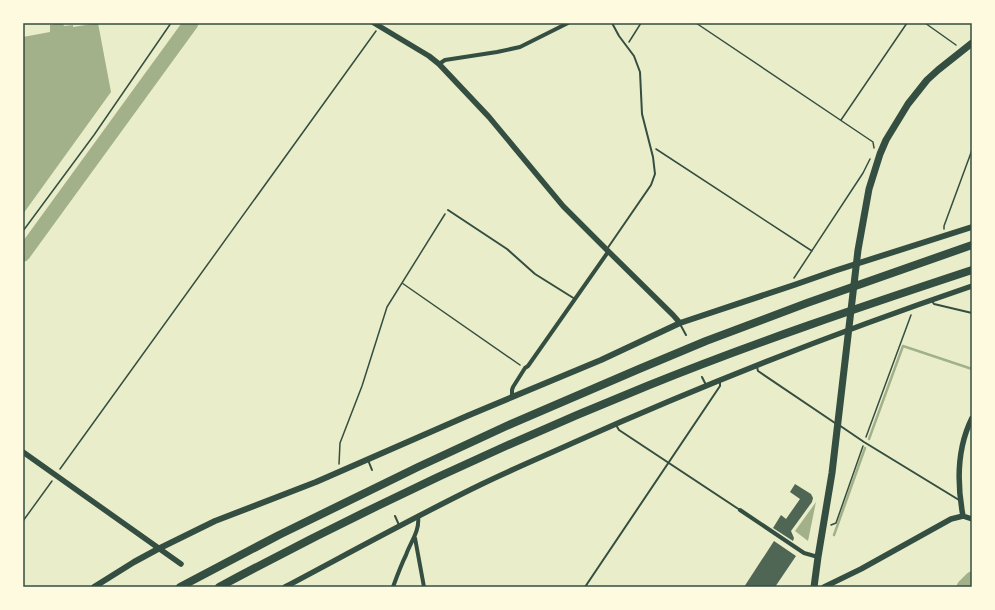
<svg xmlns="http://www.w3.org/2000/svg" width="995" height="610" viewBox="0 0 995 610" font-family="'Noto Sans',sans-serif">
	<style>
		.water { fill: #a3b18a }
		.lines { fill: none; stroke-linecap: round; stroke-linejoin: round }
		.stream { stroke: #a3b18a; stroke-width: 2.5 }
		.river { stroke: #a3b18a; stroke-width: 15 }
		.building { fill: #4f6655 }
		.path { stroke: #344e41; stroke-width: 1.5 }
		.service { stroke: #344e41; stroke-width: 2 }
		.minor { stroke: #344e41; stroke-width: 4 }
		.tertiary { stroke: #344e41; stroke-width: 5.5 }
		.secondary { stroke: #344e41; stroke-width: 6 }
		.primary { stroke: #344e41; stroke-width: 7 }
		.motorway { stroke: #344e41; stroke-width: 8 }
		.neatline { fill: none; stroke: #344e41; stroke-width: 1.5 }
	</style>
	<rect width="100%" height="100%" fill="#e9edc9"/>
	<path class="water" d="M60,23h3l1,3 9,-1v2l25,-4 13,69 -88,122v-177l27,-5v-7z
		M816,502l-8,39 -13,-10z"/>
	<g class="lines">
		<path class="stream" d="M869,439l34,-93 69,23
			M834,535l31,-87"/>
		<path class="river" d="M23,254l168,-231
			M964,587l8,-8"/>
	</g>
	<path class="building" d="M795,484l16,10 2,4 -1,4 -21,29 3,7 -1,3 -20,-13 8,-13 5,4 14,-20 -10,-7z
		M774,541l22,15 -21,31h-31z"/>
	<g class="lines">
		<path class="path" d="M696,23l177,119 1,6
			M925,23l31,22
			M629,42l12,-19
			M841,120l66,-97
			M656,149l156,102
			M944,229v-3l28,-76
			M23,231l71,-96 77,-112
			M794,278l69,-105 7,-14
			M402,283l118,82
			M866,437l45,-122
			M339,464l1,-21 22,-57 25,-79 58,-93
			M60,469l316,-438
			M23,521l29,-40
			M831,525l5,-2 27,-77"/>
		<path class="service" d="M448,210l59,39 28,25 40,25
			M607,249l44,-64 4,-11 -2,-17 -11,-43 -2,-42 -6,-16 -15,-20 -7,-13
			M932,301l2,3 38,9
			M680,324l6,11
			M757,367l1,4 77,52
			M702,377l4,8
			M616,425l3,5 121,80
			M839,425l25,17 95,58
			M368,460l4,10
			M395,516l4,9
			M585,587l135,-201v-5"/>
		<path class="minor" d="M439,64l6,-4 52,-8 23,-5 48,-24
			M512,397v-7l1,-3 12,-19 3,-2 80,-114
			M740,510l64,43 14,4
			M415,538l9,49
			M393,587c4,-11 8,-22 13,-32 5,-14 14,-24 12,-39"/>
		<path class="tertiary" d="M374,23l55,33 10,8 50,53 74,89 44,44 66,65 7,8
			M23,452l158,112
			M963,516c-6,-32 -6,-68 9,-98
			M285,587c66,-35 131,-71 197,-103 31,-15 62,-28 93,-42 130,-58 262,-110 397,-156
			M824,587l37,-18 90,-50 12,-3 9,3"/>
		<path class="secondary" d="M94,587l40,-25 24,-13 57,-28 101,-39 151,-66 134,-56 79,-37 114,-38 40,-14 138,-44"/>
		<path class="primary" d="M814,587l4,-30 14,-84 26,-223 11,-61 11,-35 6,-14 22,-36 19,-24 11,-10 34,-27"/>
		<path class="motorway" d="M180,587l99,-52 139,-68 93,-43 128,-55 67,-28 101,-38 165,-58
			M219,587c138,-74 282,-142 428,-201 106,-43 216,-80 325,-116"/>
	</g>
	<rect width="995" height="610" fill="none" stroke="#fefae0" stroke-width="48"/>
	<rect x="24" y="24" width="947" height="562" class="neatline"/>
</svg>
